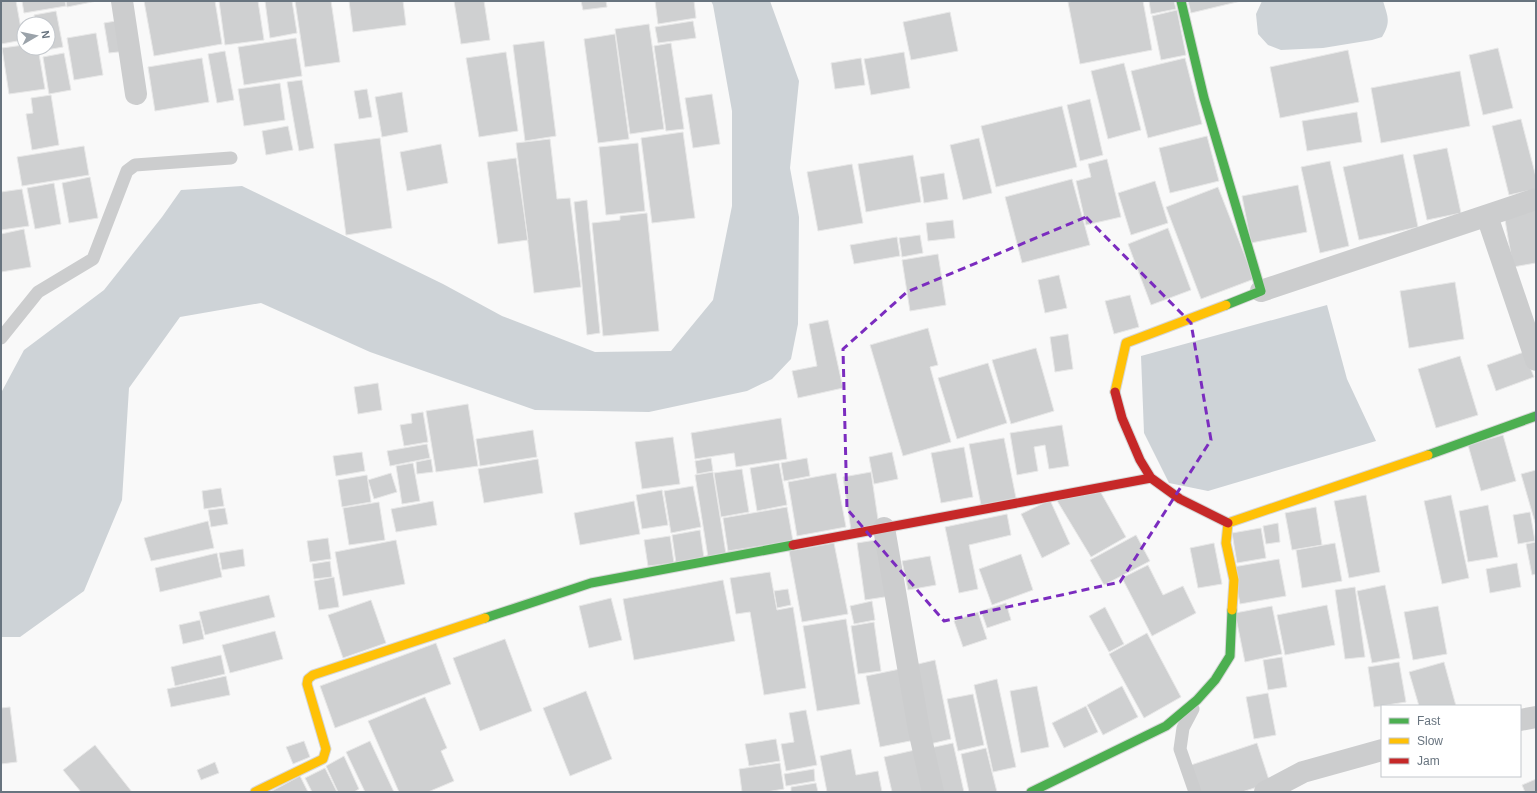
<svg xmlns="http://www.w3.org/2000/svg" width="1537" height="793" viewBox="0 0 1537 793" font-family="Arial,sans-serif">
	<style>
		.water { fill: #ced3d7 }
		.building { fill: #cfd0d1; stroke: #e8e8e8 }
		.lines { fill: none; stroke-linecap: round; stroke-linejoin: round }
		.fast-casing { stroke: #d5d6d6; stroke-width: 11 }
		.slow-casing { stroke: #d5d6d6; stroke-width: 11 }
		.jam-casing { stroke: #d5d6d6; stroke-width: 11 }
		.lane { stroke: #cccdce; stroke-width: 13 }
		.street { stroke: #cccdce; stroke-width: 22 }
		.fast { stroke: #4caf50; stroke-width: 9 }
		.slow { stroke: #ffc107; stroke-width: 9 }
		.jam { stroke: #c62828; stroke-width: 9 }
		.marked { fill: none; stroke: #7b2cbf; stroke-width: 3; stroke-dasharray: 8 5; stroke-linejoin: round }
	</style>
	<rect width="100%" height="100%" fill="#f9f9f9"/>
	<path class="water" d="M711,1h59l29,80 -9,87 9,49 -1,107 -7,35 -19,20 -25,12 -98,21 -114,-2 -165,-58 -109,-49 -81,14 -51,71 -7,112 -38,91 -64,46h-19v-244l23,-43 80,-60 58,-73 19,-27 61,-4 201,98 59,32 93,36 76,-1 42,-51 19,-94v-95l-19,-106z
		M1262,1h121c5,16 8,21 -1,36l-10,3 -49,8 -42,2 -13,-5 -10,-11 -2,-20z
		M1327,305l20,74 29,62 -168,50 -39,-8 -25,-50 -3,-77z"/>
	<path class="building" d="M1,1h15l7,39 -22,4z
		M22,1h43l1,5 -42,7z
		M66,1h31l-30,6z
		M144,1h71l7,43 -68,12z
		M219,1h39l6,39 -39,5z
		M265,1h27l5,32 -27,5z
		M295,1h36l9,61 -35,5z
		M349,1h54l3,24 -53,7z
		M454,1h30l6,39 -29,4z
		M581,1h25l1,6 -24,3z
		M655,1h39l2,17 -38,6z
		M1075,1h68l9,49 -72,14 -12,-62z
		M1149,1h25l2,8 -25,5z
		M1188,1h53l-50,12z
		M1177,10l9,45 -25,5 -9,-44z
		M56,11l7,36 -22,4 -1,-3h8v-24h-12l-2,-9z
		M950,12l8,39 -47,9 -8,-38z
		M122,20l5,31 -18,2 -5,-30z
		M693,21l3,17 -38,5 -3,-16z
		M649,24l15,105 -34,5 -15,-105z
		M96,33l7,42 -29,5 -7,-42z
		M615,34l14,105 -31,4 -14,-104z
		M296,38l6,38 -58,9 -6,-38z
		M544,41l12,95 -31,5 -12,-96z
		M671,43l13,86 -18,2 -12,-85z
		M24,45v3h14l7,41 -36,5 -7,-46z
		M1498,48l15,60 -30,7 -14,-60z
		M1348,50l11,52 -79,16 -10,-51z
		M225,51l9,49 -17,3 -9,-49z
		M506,52l12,79 -39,6 -13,-79z
		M904,52l6,36 -39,7 -7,-36z
		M64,53l7,37 -22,4 -6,-37z
		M202,58l7,44 -54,9 -7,-44z
		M861,58l4,27 -30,4 -4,-26z
		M1185,58l17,66 -54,14 -17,-67z
		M1124,63l17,67 -33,9 -17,-68z
		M1460,71l10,55 -89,17 -10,-55z
		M302,80l12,68 -15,3 -12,-69z
		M280,83l5,37 -41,6 -6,-37z
		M367,89l5,28 -13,2 -5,-28z
		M402,92l6,40 -26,5 -7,-40z
		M712,94l8,50 -27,4 -8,-50z
		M51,95l8,50 -27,5 -6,-36 7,-1 -2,-15z
		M1090,99l13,56 -23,6 -13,-56z
		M1062,106l15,61 -81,20 -15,-61z
		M1357,112l5,30 -55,9 -5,-30z
		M1521,119l15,58v12l-27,6 -17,-69z
		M288,126l5,24 -27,5 -4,-24z
		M683,132l12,86 -43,5 -11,-85z
		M1207,136l12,45 -49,12 -11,-45z
		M380,138l12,90 -46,7 -12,-91z
		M979,138l13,55 -29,7 -13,-55z
		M550,139l7,60 13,-1 11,89 -47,6 -18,-150z
		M638,143l7,68 -39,4 -7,-68z
		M441,144l7,39 -41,8 -7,-39z
		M84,146l5,29 -67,11 -5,-29z
		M1447,148l14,65 -34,7 -14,-65z
		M1403,154l15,73 -59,13 -16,-73z
		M913,155l8,47 -55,10 -8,-48z
		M516,158l12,82 -30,4 -11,-82z
		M1107,159l14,58 -35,8 -10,-44 15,-4 -3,-13z
		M1330,161l19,85 -29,7 -19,-86z
		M852,164l11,59 -45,8 -11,-59z
		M944,173l4,26 -24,4 -4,-26z
		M90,177l8,41 -29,5 -7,-40z
		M1072,179l18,66 -68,18 -17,-66z
		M1155,181l13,42 -37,12 -13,-42z
		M54,183l7,41 -26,5 -8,-41z
		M1298,185l9,47 -56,11 -9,-47z
		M1218,187l36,92 -53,20 -35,-92z
		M22,189l7,37 -28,4v-38z
		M587,200l13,133 -13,2 -13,-133z
		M1536,203v60l-23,4 -10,-59z
		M647,213l12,118 -56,5 -11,-113 28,-3v-4z
		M953,220l2,18 -27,3 -2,-18z
		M1168,228l23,62 -40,15 -23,-61z
		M24,229l7,38 -30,5v-38z
		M920,235l3,18 -21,4 -3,-19z
		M897,237l3,19 -46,8 -4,-19z
		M938,254l8,51 -36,6 -8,-51z
		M1059,275l8,33 -22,5 -7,-33z
		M1455,282l9,57 -55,9 -9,-57z
		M1130,295l9,32 -25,7 -9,-33z
		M828,320l15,68 -45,10 -6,-27 25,-5 -8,-42z
		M928,328l10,37 -8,2 21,75 -48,14 -33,-111z
		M1068,334l5,35 -18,3 -5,-35z
		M1036,348l18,63 -43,13 -19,-64z
		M1524,352l10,25 -38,14 -9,-26z
		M1460,356l18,59 -42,13 -18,-59z
		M988,363l19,60 -50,16 -19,-61z
		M378,383l4,27 -24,4 -4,-27z
		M468,404l10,62 -42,6 -10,-61z
		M423,412l5,30 -24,4 -4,-21 12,-2 -1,-9z
		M781,418l6,41 -51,8 -2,-14 -39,6 -4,-26z
		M1062,425l7,41 -20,3 -4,-24 -11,2 4,24 -21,4 -7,-42z
		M533,430l4,27 -57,9 -4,-27z
		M1503,435l13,46 -35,10 -13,-46z
		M673,437l7,47 -38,5 -7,-47z
		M1004,438l12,60 -35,7 -12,-61z
		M427,444l3,14 -40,8 -3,-15z
		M964,447l9,50 -32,6 -10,-50z
		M362,452l3,19 -29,5 -3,-20z
		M892,452l6,27 -24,5 -5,-27z
		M711,458l2,13 -16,3 -2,-13z
		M807,458l3,18 -26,5 -3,-18z
		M431,459l2,13 -16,2 -1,-12z
		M538,459l5,34 -59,10 -6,-34z
		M413,463l7,38 -18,3 -6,-38z
		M779,463l8,42 -30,6 -7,-43z
		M742,469l7,43 -28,5 -7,-44z
		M1536,470v56l-15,-52z
		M713,472l13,82 -18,3 -13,-82z
		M871,472l8,54 -28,4 -8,-53z
		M391,473l6,19 -23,7 -6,-19z
		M836,473l10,54 -49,9 -9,-54z
		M367,475l4,27 -29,5 -4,-27z
		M693,486l8,41 -30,6 -7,-42z
		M221,488l3,18 -20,3 -2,-18z
		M662,490l6,35 -26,4 -6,-34z
		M1100,491l26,46 -35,20 -35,-58z
		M1366,495l14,77 -31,6 -15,-77z
		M1451,495l18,83 -27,6 -18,-83z
		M1050,500l20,44 -28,14 -21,-44z
		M433,501l4,24 -41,7 -5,-23z
		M634,501l6,33 -60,11 -6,-32z
		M379,502l6,38 -36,5 -6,-37z
		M1488,505l10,52 -30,5 -9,-51z
		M787,507l6,34 -65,10 -5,-33z
		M1316,507l6,38 -30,5 -7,-37z
		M225,508l3,16 -17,3 -3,-17z
		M1530,512l5,29 -17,3 -5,-29z
		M1007,514l4,21 -42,10 9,44 -19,4 -14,-66z
		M208,521l6,27 -63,13 -7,-23z
		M1278,523l2,19 -14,2 -3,-18z
		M1261,528l5,30 -29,5 -5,-30z
		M700,530l4,28 -28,5 -4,-28z
		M1136,535l14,26 -46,24 -14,-25z
		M670,536l4,27 -26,3 -4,-26z
		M328,538l3,21 -21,3 -3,-21z
		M882,539l9,57 -26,4 -8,-57z
		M396,540l9,44 -62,12 -8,-44z
		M1536,542v32l-4,1 -6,-31z
		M834,543l14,71 -46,8 -13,-71z
		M1214,543l8,41 -24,4 -8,-40z
		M1335,543l7,38 -40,7 -6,-38z
		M243,549l2,17 -23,4 -3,-17z
		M217,553l5,24 -62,15 -5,-24z
		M1021,554l12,36 -41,15 -13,-36z
		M930,556l6,29 -28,5 -6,-29z
		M1279,559l7,37 -46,8 -7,-37z
		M330,561l2,16 -18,2 -2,-15z
		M1517,563l4,24 -31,6 -4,-24z
		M1148,565l15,30 20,-9 13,27 -44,23 -30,-58z
		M770,572l7,38 16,-3 13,81 -42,7 -14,-83 -14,2 -6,-36z
		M334,577l5,30 -20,3 -5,-29z
		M723,580l12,61 -101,19 -11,-61z
		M1385,585l15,73 -28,5 -15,-72z
		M1355,587l10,70 -20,2 -10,-69z
		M788,589l3,16 -14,3 -3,-17z
		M269,595l6,22 -70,18 -6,-23z
		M611,598l11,42 -33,8 -10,-42z
		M371,600l15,43 -43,15 -15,-43z
		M872,601l3,19 -21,4 -4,-18z
		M1006,603l5,17 -24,8 -6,-17z
		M1327,605l8,40 -50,10 -8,-40z
		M1272,606l10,48 -37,8 -10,-49z
		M1438,606l9,48 -34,6 -9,-48z
		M1105,607l19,37 -15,8 -20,-36z
		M978,612l9,27 -24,8 -9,-26z
		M846,619l14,85 -43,7 -14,-85z
		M200,620l4,19 -21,5 -4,-19z
		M874,622l7,49 -23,3 -7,-48z
		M275,631l8,28 -53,14 -8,-28z
		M1147,633l34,64 -37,21 -35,-64z
		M505,639l27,72 -52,20 -27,-73z
		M436,643l15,41 -116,44 -15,-42z
		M221,655l4,19 -50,12 -4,-19z
		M1282,657l5,30 -19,3 -5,-30z
		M935,660l16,79 -21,5 -16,-79z
		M1399,662l7,40 -32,5 -6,-40z
		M1444,662l12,44h-37l-10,-34z
		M900,669l15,71 -35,7 -14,-71z
		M226,676l4,19 -59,12 -4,-18z
		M997,679l19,88 -23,5 -19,-87z
		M1037,686l12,61 -28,6 -11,-62z
		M1122,686l16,31 -35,18 -16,-30z
		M586,691l26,68 -42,17 -27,-68z
		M1268,693l8,42 -22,4 -8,-42z
		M973,694l11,51 -26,6 -11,-52z
		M425,697l22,51 -6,3 13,30 -26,11h-29l-31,-71z
		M1086,706l12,26 -34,16 -12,-25z
		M10,707l7,55 -16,2v-56z
		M806,710l11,55 -31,6 -5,-27 13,-2 -5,-29z
		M776,739l4,22 -31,5 -4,-22z
		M304,741l6,16 -17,7 -7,-17z
		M370,741l24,51h-29l-19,-40z
		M953,743l11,49h-24l-10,-44z
		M1257,743l13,40 -28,9h-42l-9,-27z
		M95,745l37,47h-51l-18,-22z
		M986,748l11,44h-28l-8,-38z
		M851,749l5,26 22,-4 4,21h-55l-7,-36z
		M915,750l9,42h-32l-8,-35z
		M344,756l15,33 -5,3h-16l-12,-26z
		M215,762l4,11 -18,7 -4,-10z
		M780,763l4,26 -18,3h-24l-3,-23z
		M325,768l12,24h-25l-7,-14z
		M814,769l1,12 -29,5 -2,-12z
		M300,776l8,16h-38z
		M1536,779v13h-11l-3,-7z
		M816,783l2,9h-27v-5z"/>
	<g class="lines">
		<g class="fast-casing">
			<path id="fast" d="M1181,1l23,97 57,193 -35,14
				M1428,455l108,-39
				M485,618l106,-35 202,-38
				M1031,792l135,-66 31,-26 18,-20 15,-24 2,-46"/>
		</g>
		<g class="slow-casing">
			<path id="slow" d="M1115,392l11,-49 100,-38
				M1232,610l2,-30 -8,-37 2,-20 200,-68
				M255,792l68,-33 3,-10 -19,-65 1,-5 5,-4 172,-57"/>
		</g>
		<g class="jam-casing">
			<path id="jam" d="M1115,392l7,26 18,42 11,18 29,21 48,24
				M793,545l358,-67"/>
		</g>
		<path class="lane" d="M1,338l37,-46 55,-33 34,-88 8,-6 96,-7
			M1193,709l-10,19 -3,21 15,43"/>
		<path class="street" d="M122,1l14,93
			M1487,216l49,144
			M1261,291l275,-92
			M884,528l35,202 14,62
			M1520,720l16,-3
			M1265,792l38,-20 79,-22"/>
		<use href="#fast" class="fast"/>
		<use href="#slow" class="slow"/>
		<use href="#jam" class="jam"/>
	</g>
	<path class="marked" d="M1086,217l105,106 20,117 -91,142 -176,39 -97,-112 -4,-160 64,-57z"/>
	<rect width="1537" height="793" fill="none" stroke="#68747f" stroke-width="4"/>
	<rect x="1381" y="705" width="140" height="72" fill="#ffffff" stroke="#c3c7cc"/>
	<rect x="1389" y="718" width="20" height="6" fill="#4caf50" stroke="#c3c7cc"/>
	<text x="1417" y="725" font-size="12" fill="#68747f">Fast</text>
	<rect x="1389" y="738" width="20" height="6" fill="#ffc107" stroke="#c3c7cc"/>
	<text x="1417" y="745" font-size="12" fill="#68747f">Slow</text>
	<rect x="1389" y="758" width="20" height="6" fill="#c62828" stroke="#c3c7cc"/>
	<text x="1417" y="765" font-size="12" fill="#68747f">Jam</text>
	<g transform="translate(36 36) rotate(81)"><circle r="19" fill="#ffffff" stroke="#c3c7cc"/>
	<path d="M0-3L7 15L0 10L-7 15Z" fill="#9ba3aa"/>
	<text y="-6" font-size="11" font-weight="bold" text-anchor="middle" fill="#68747f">N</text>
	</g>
</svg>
